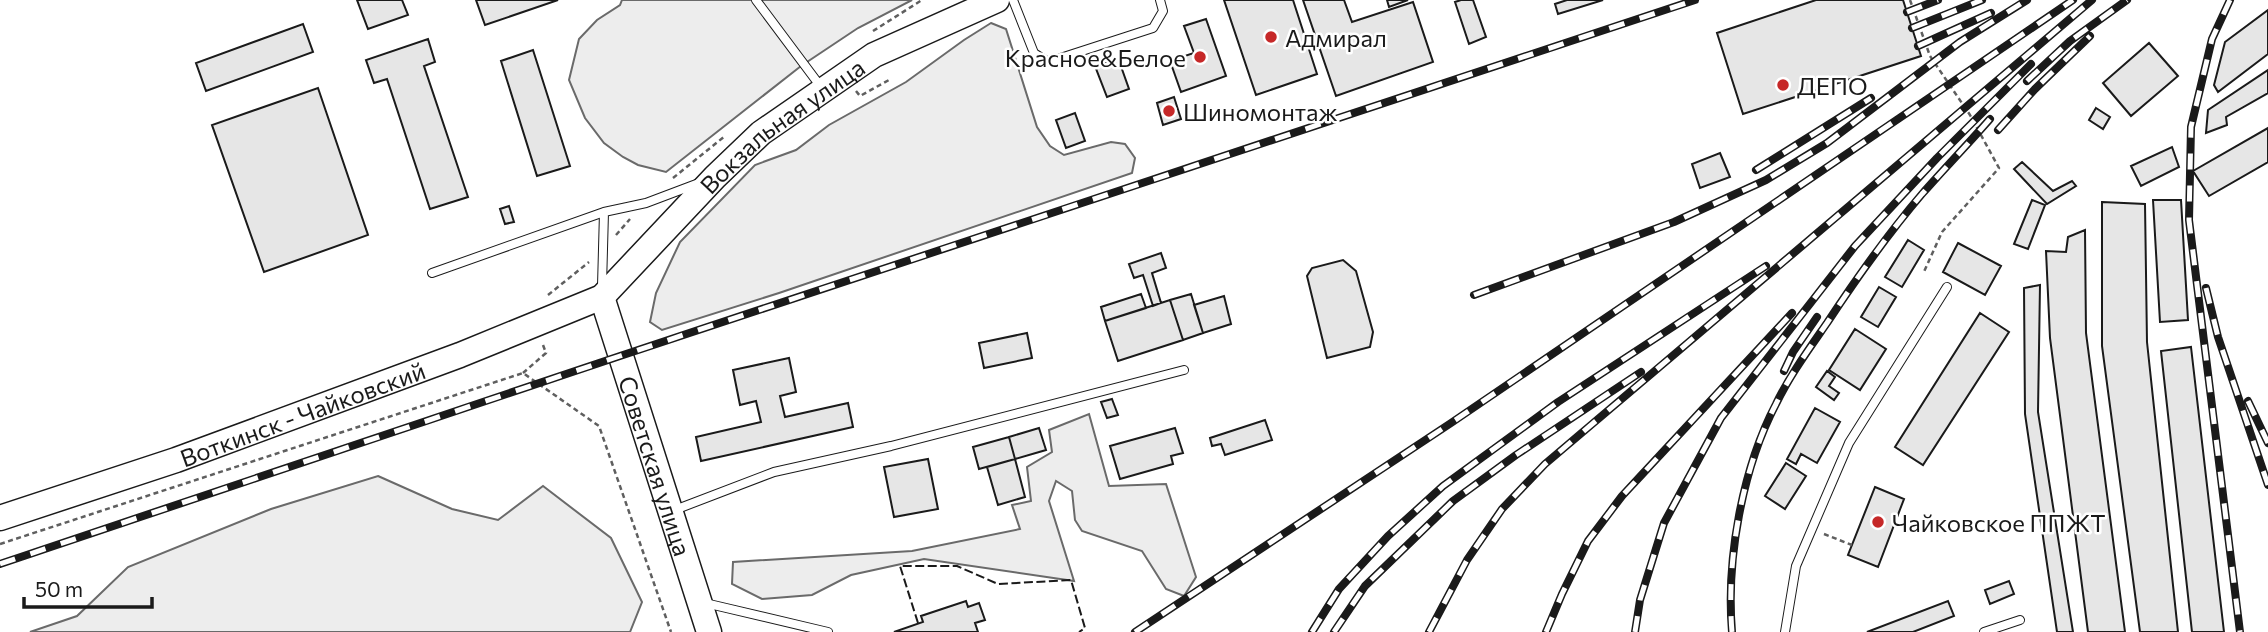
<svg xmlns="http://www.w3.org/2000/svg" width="2268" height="632" viewBox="0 0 2268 632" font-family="Commissioner,sans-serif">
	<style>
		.built { fill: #ededed; stroke: #6a6a6a; stroke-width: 2 }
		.building { fill: #e6e6e6; stroke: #1a1a1a; stroke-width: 2 }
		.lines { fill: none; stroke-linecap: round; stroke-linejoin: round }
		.lane-casing { stroke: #1a1a1a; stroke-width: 10 }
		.primary-casing { stroke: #1a1a1a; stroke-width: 27 }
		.path { stroke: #5f5f5f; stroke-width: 2.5; stroke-dasharray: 5 3.5; stroke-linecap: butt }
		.lane { stroke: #fff; stroke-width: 8 }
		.primary { stroke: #fff; stroke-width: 24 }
		.rail-casing { stroke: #1a1a1a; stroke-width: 8 }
		.rail { stroke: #fff; stroke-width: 5; stroke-dasharray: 16; stroke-linecap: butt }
		.fence { stroke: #1a1a1a; stroke-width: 2; stroke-dasharray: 9 3.5; stroke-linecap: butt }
		.poi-dot { fill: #c62828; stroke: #fff; stroke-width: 2.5 }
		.labels { text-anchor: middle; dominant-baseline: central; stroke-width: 5; stroke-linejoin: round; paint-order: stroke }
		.poi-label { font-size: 24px; fill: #1a1a1a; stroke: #fff; text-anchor: start }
		.street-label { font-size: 24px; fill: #1a1a1a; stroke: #fff }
	</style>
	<rect width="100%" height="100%" fill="#fff"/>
	<path class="built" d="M622,0h290l-54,28 -57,38 -135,106 -28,-7 -15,-8 -19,-14 -19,-25 -16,-38 10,-41 18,-19 23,-15z
		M991,23l15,6 31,98 13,19 14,9 47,-13 14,2 10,14 -3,15 -353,120 -117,37 -12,-8 6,-29 24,-51 75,-77 41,-15 33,-25 77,-43 58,-42z
		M1089,414l20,72 57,-2 30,93 -12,19 -18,-7 -24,-38 -60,-20 -7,-11 -3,-29 -16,-10 -7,20 25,80 -150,-22 -73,16 -39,20 -50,4 -30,-15 1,-22 179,-11 108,-22 -8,-24 19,-4 -4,-34 25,-15 -3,-22z
		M378,476l74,33 46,11 45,-34 68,52 31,64 -12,30h-600l47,-16 51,-49 143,-58z"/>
	<path class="building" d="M357,0h45l6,15 -40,14z
		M476,0h82l-73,25z
		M1224,0h69l24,74 -61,21z
		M1303,0h41l8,22 61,-20 20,60 -97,34z
		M1387,0h21l-19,7z
		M1461,0h12l13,37 -17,7 -14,-42z
		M1567,0h36l-45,14 -3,-10z
		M1816,0h87l18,56 -178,58 -26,-81z
		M2268,10v44l-50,38 -4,-7 11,-43z
		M1206,19l20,57 -45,16 -11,-31 24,-8 -10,-27z
		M303,24l10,28 -107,39 -10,-28z
		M428,39l7,23 -11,4 44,131 -38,12 -43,-130 -13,4 -8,-23z
		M2149,43l29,33 -47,40 -28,-33z
		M533,50l37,116 -33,10 -36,-115z
		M1118,58l11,31 -22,8 -12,-31z
		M2268,70v23l-42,24 1,8 -21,8 2,-23z
		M318,88l50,147 -104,37 -52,-147z
		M1174,97l7,22 -18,6 -6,-22z
		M2096,108l14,9 -7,12 -14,-9z
		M1075,113l10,28 -19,7 -10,-28z
		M2268,128v34l-59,34 -16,-25z
		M2172,147l7,20 -38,19 -10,-20z
		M1720,153l10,24 -30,11 -8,-24z
		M2022,162l31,29 19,-10 4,5 -29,18 -33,-35z
		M2032,200l13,5 -17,44 -14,-5z
		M2153,200h28l7,120 -28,2z
		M2102,202l43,2 2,138 31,290h-38l-38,-286z
		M509,206l5,16 -9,2 -5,-15z
		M2085,230l1,103 39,299h-37l-38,-294 -4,-87 20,1 2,-15z
		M1908,240l16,10 -22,37 -17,-10z
		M1958,243l43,23 -16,29 -42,-23z
		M1161,253l5,15 -14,5 9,30 -8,3 -10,-31 -9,3 -5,-14z
		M1343,260l13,11 17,61 -3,15 -43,11 -20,-82 5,-8z
		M2040,285l-2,127 35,220h-16l-32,-218 -1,-126z
		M1879,287l17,10 -18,30 -17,-10z
		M1141,294l5,14 -41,13 -4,-14z
		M1191,294l12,39 -20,7 -13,-40z
		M1224,296l7,28 -28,9 -9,-28z
		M1170,300l13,40 -65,21 -13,-40z
		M1980,313l29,19 -86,133 -28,-18z
		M1855,329l31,20 -26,41 -31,-20z
		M1027,333l5,25 -48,10 -5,-25z
		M2191,347l33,285h-32l-31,-281z
		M789,358l7,34 -16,4 5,21 63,-14 5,24 -152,34 -5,-24 65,-15 -5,-21 -16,4 -7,-35z
		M1827,371l8,6 -6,9 10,7 -5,7 -18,-13z
		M1112,399l6,16 -11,3 -6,-16z
		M1815,408l25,14 -23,41 -16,-9 -5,10 -9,-5z
		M1265,420l7,20 -47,15 -4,-11 -9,2 -2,-8z
		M1039,428l7,22 -31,9 -6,-22z
		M1175,428l8,25 -12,3 2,8 -53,15 -10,-33z
		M1009,437l6,22 -36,10 -6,-22z
		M928,459l10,50 -44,8 -10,-50z
		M1015,459l10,38 -27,8 -11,-38z
		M1786,463l20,13 -21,33 -20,-13z
		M1875,487l29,12 -26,68 -30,-12z
		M2009,581l5,13 -24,10 -5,-14z
		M966,601l2,6 11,-4 6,17 -10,3 3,9h-84l29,-10 -2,-6z
		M1948,601l6,15 -41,16h-46z"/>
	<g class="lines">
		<g class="lane-casing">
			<path id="lane" d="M756,0l65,87
				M1013,0l21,53 14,9 105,-34 10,-17 -3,-11
				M432,273l172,-61 42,-9 53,-20
				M602,286l2,-74
				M672,511l102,-39 117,-26 293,-76
				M705,603l123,29
				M1785,632l11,-66 53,-123 98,-156
				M1984,632l36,-12"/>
		</g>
		<g class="primary-casing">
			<g id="primary">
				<path id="s1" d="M602,297l107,335"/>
				<path id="s2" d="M0,518l176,-58 284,-105 142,-58 113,-120 46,-44 113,-78 123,-55"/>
			</g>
		</g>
		<path class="path" d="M1910,0l20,56 40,59 29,53 -57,64 -19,42
			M873,31l49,-31
			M856,91l4,5 29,-16
			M673,178l52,-42
			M616,235l14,-16
			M548,295l41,-33
			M523,373l23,-20 -3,-8
			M1824,534l28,11
			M0,544l523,-171 76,53 72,206"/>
		<use href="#lane" class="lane"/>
		<use href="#primary" class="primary"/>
		<g class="rail-casing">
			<path id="rail" d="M2230,0l-18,39 -21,88 -2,93 51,412
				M1907,12l31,-12
				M1912,28l70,-28
				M1918,46l73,-33
				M2027,81l43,-40 57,-41
				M1998,130l37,-41 55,-53
				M1756,170l115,-72
				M2206,288l12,49 50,148
				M1474,295l200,-73 92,-42 61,-37 133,-101 67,-42
				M1784,371l9,-19 24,-35
				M2248,401l20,42
				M0,564l620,-208 1075,-356
				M1135,632l316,-209 622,-423
				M1312,632l27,-43 49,-53 55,-50 115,-84 208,-136
				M1334,632l31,-46 88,-85 63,-46 125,-83
				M1429,632l38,-72 35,-51 43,-45 547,-464
				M1546,632l16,-38 26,-53 34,-45 170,-183
				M1635,632l5,-32 24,-77 57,-105 134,-172 82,-88 94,-94
				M1732,632c-6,-72 10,-163 44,-228 14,-29 33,-55 51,-81 29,-44 60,-88 95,-129 22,-25 46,-50 68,-75"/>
		</g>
		<use href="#rail" class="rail"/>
		<path class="fence" d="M918,623l-18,-57h57l41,18 73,-4 14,48 -6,4"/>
	</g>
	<g class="poi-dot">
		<circle cx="1271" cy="37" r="7"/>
		<circle cx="1200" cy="57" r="7"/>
		<circle cx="1783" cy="85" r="7"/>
		<circle cx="1169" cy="111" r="7"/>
		<circle cx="1878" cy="522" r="7"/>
	</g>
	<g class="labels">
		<g class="poi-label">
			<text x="1285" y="37">Адмирал</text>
			<text x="1186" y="57" text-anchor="end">Красное&amp;Белое</text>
			<text x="1797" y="85">ДЕПО</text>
			<text x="1183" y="111">Шиномонтаж</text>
			<text x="1892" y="522">Чайковское ППЖТ</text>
		</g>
		<g class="street-label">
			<text stroke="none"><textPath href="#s2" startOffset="891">Вокзальная улица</textPath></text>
			<text stroke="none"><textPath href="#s2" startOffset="320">Воткинск - Чайковский</textPath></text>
			<text stroke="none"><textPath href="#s1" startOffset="177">Советская улица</textPath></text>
		</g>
	</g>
	<path d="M24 597v10h128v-10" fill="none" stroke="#1a1a1a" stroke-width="3.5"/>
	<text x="35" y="597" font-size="21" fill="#1a1a1a" stroke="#ffffff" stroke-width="5" paint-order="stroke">50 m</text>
</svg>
